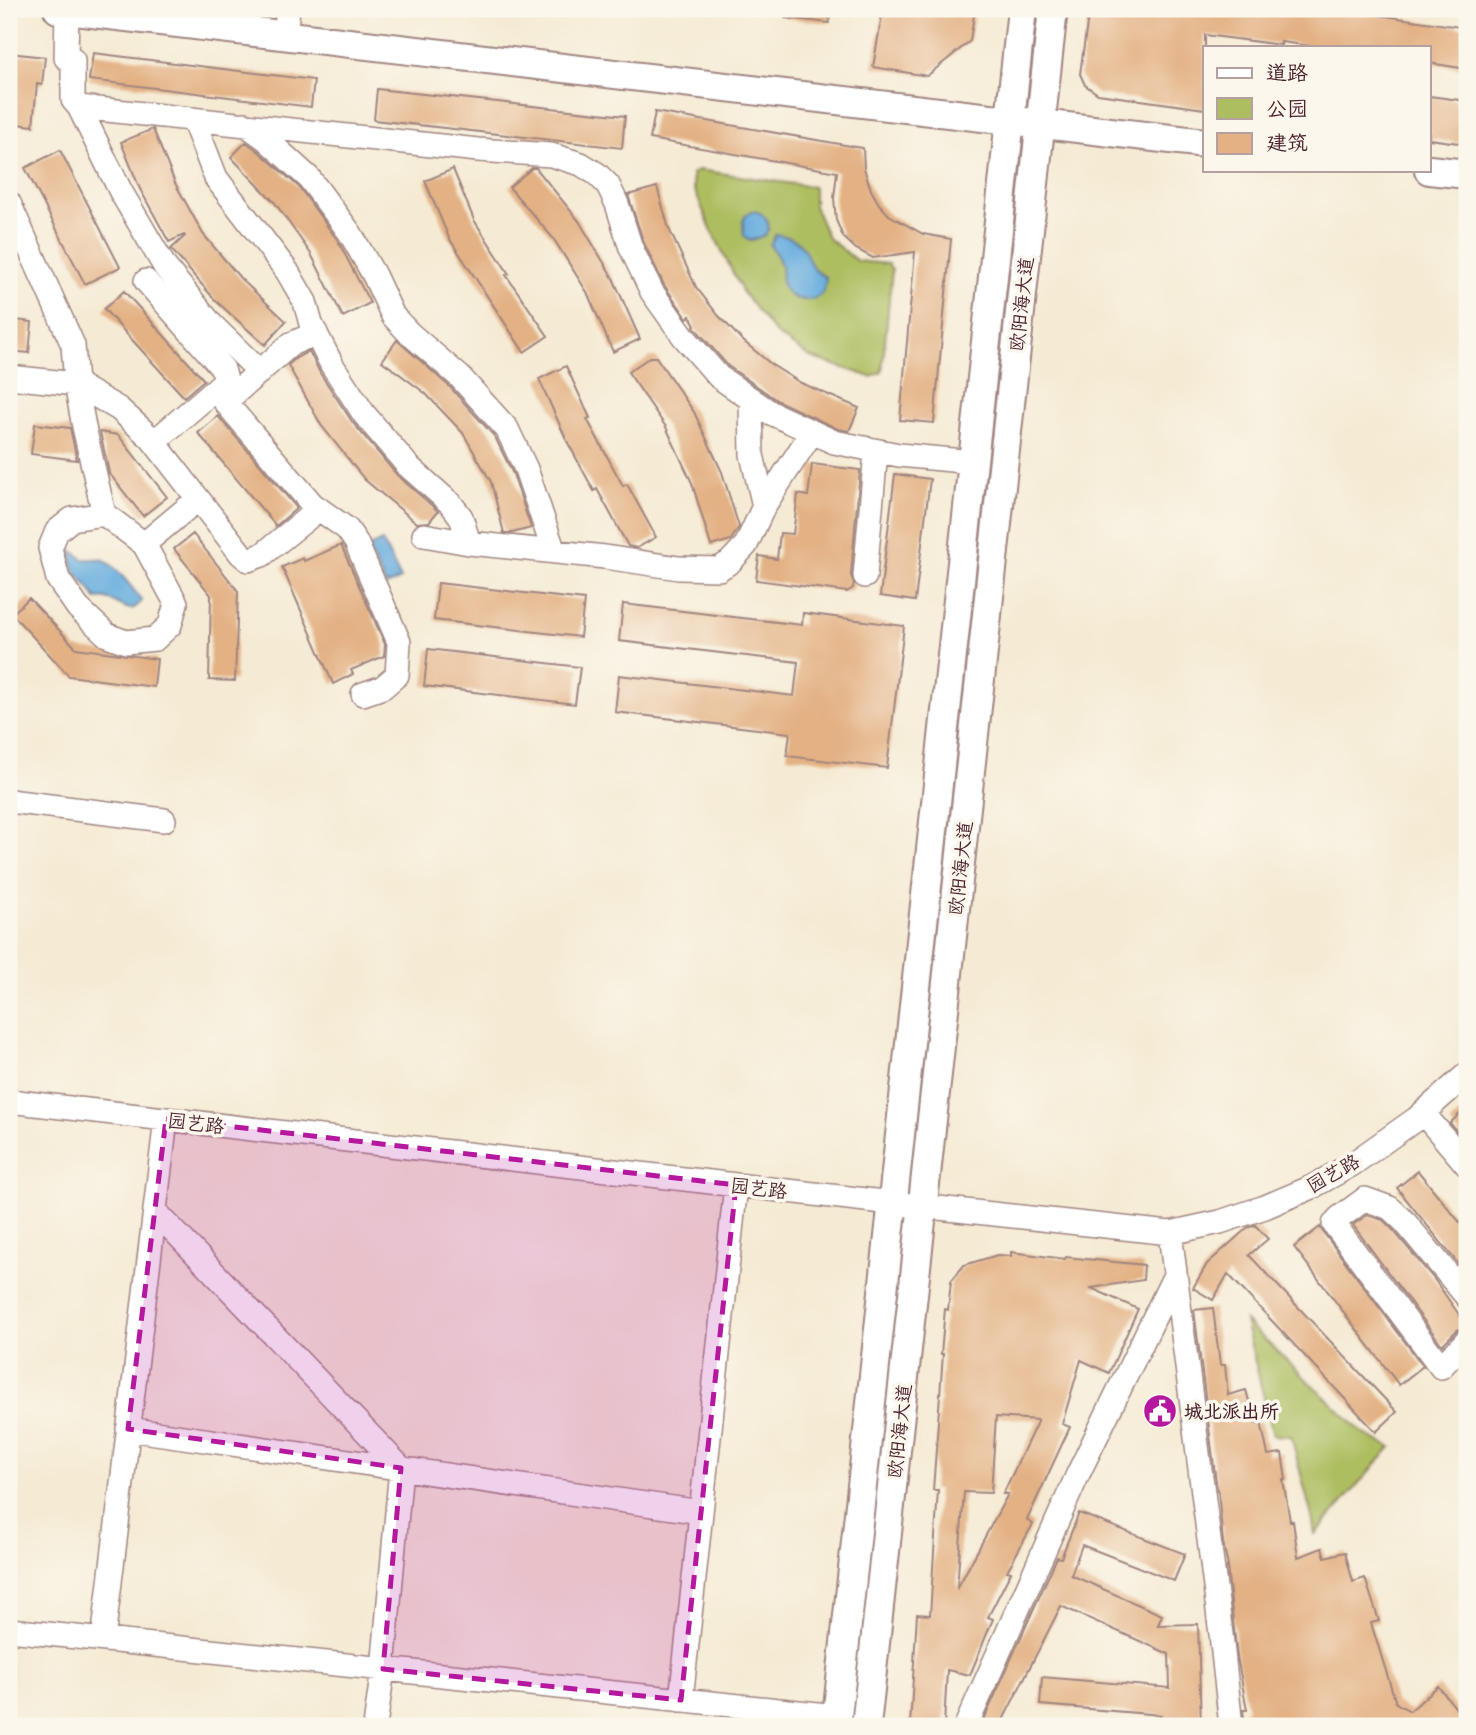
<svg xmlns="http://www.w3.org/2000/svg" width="1476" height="1735" viewBox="0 0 1476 1735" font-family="'Patrick Hand','LXGW WenKai TC',sans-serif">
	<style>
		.green { fill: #adbe61; stroke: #7c6e46; stroke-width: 2 }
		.water { fill: #68adde; stroke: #596684; stroke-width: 2 }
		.building { fill: #e3b183; fill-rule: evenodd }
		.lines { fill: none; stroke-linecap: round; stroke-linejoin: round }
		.minor-casing { stroke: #a08580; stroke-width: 26 }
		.major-casing { stroke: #a08580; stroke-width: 32 }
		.minor { stroke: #fff; stroke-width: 23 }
		.major { stroke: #fff; stroke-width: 28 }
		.marked { fill: #b5179e; fill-opacity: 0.2; stroke: #b5179e; stroke-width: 5; stroke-dasharray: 14 9; stroke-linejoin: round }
		.labels { text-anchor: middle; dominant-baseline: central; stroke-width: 7; stroke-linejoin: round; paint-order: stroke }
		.street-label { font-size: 19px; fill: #4a1f2b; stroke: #fbf7ec }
		.poi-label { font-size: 19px; font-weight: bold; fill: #4a1f2b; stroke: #fbf7ec; text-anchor: start }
	</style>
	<rect width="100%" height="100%" fill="#fbf7ec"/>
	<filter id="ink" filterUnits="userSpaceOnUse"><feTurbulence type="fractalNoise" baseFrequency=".0143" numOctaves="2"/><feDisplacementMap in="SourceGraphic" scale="14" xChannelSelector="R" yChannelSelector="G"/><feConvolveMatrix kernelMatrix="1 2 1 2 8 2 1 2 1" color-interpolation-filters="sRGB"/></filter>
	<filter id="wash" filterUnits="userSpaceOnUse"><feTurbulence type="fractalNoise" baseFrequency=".00686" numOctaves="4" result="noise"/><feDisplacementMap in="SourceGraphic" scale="28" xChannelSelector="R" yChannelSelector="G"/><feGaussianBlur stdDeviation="1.57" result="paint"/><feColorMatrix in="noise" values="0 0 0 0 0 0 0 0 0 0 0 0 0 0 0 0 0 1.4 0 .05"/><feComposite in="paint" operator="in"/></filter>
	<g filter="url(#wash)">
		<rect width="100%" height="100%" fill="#f5ebd4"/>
		<path class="green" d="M699,170l115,17v19l14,32 29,23 31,3 4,6 -10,102 -11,5 -61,-20 -34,-23 -33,-41 -32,-64 -17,-40 -2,-15z
			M1245,1321l119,113 27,13 -76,87 -3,-17 -21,-81 -18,-1z"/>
		<path class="water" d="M754,211c10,2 14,8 15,18l-4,6 -15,6 -6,-5 -1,-15 3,-6z
			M776,234c7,2 16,3 22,8 13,11 7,26 28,35 -1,10 -2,19 -13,22 -14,3 -28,-2 -31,-17 -1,-6 0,-12 -1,-17 -2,-8 -7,-14 -11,-20z
			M382,541l19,38 -15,7 -19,-38z
			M72,550l11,9c5,1 13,-1 18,0 13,4 33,31 41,42 -2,2 -8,7 -10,8 -9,1 -19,-13 -36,-10 -9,-21 -28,-22 -24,-49z"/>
		<g id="blocks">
			<path class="building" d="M785,9h46l-2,14 -44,-5z
				M883,9h92l-5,32 -43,35 -54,-9z
				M1089,9h248l130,19v41l-38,-6v-16h-112l-36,-5v3l-76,-10v74l-107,-15 -13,-9 -5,-11z
				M9,53l36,4 -3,28 -5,-1 -4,42 -24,-3z
				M93,53l221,27 -3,27 -222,-27z
				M377,89l248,27 -3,32 -248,-28z
				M1429,96l38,5v43l-38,-5z
				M655,112l208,36 1,20 7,22 8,14 10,11 34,19 28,5 -17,184 -34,-3 15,-168 -42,6 -17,-9 -13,-12 -7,-17 -2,-22 3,-26 -187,-33z
				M153,129l22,54 28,51 38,45 45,42 -21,24 -49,-44 -45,-52 14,-13 -1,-1 -15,7 -29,-53 -19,-47z
				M246,142l11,8 42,37 39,54 32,62 -27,14 -32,-63 -36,-51 -44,-46z
				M60,150l60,117 -35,17 -60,-116z
				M532,168h4l43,53 34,57 27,61 -27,13 -26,-60 -34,-54 -44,-51z
				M453,169l21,51 35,54 -3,1 42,61 -24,16 -75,-114 -24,-57z
				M657,187l12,42 27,58 22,28 24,25 30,25 29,18 58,25 -10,23 -11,-2 -60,-28 -50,-35 -33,-38 -1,-2 1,-1 -5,-9 -3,2 -23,-33 -20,-42 -16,-48z
				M124,291l80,89 -20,17 -80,-88z
				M9,319l23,3 -3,31 -20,-2z
				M397,340l53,47 45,50 18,37 18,54 -19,5h-8l-13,-51 -28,-49 -38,-40 -43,-32z
				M309,351l11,22 33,50 44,52 41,36 -9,11 -12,1 -52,-43 -44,-55 -33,-60 8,-7z
				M650,357h6l38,55 28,60 17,55 -8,13 -20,6 -19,-63 -26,-56 -38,-55z
				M566,366l24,52 -3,1 36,67 4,-2 29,53 -19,11 -9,-2 -31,-57 -3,2 -27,-50 -28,-62z
				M218,416l79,92 -21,18 -78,-93z
				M35,424l35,4 7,32 -46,-6z
				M100,432l18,3 49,62 -24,19 -34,-43z
				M812,464l48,6 -9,105 3,8 -1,5 -6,4 -91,-12 3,-24 18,3 3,-26 13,1 5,-40 10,2z
				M895,474l35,5 -15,122 -35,-5z
				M193,534l45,57 -3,90 -26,-1 2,-85 -37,-46z
				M341,545l44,99 -1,12 -33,14 2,4 -20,10 -51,-117 21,-9 1,3z
				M438,583l146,17 -4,37 -146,-17z
				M29,598l47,50 81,11 -3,28 -85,-11 -57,-62z
				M623,604l179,21 1,-12 101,13 -17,142 -100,-12 3,-23 -175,-21 4,-37 175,21 4,-34 -179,-21z
				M428,649l152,18 -5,37 -151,-18z
				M1467,1107v37l-17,-21z
				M1418,1171l49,60v44l-70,-87z
				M1367,1215l16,5 11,11 40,48 33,47 -10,4 -15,15 -89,-120z
				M1255,1225l13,14 -19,16 148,157 -21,20 -148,-158 -15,26 -20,-12 14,-24 40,-36z
				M1320,1227l3,5 100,134 -24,19 -105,-138z
				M1011,1252l54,7 1,-2 78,8 -1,15 -52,8 47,21 -29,64 -28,-13 -19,64 8,3 -43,93 6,4 -26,47 4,1 -23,45 5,2 -23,56 -23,-5 -3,56h-34l7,-112 13,1 8,-125h-5l10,-136h-2l4,-45 3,1 3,-29 13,-16 33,-10 14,1zM996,1417l42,3 -35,74h5l-51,95 7,-97 27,1z
				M1213,1308l7,57h5l3,30 18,-5 9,33 6,-1 7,33 14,-2 4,27h-3l7,41h3l5,36 24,-9 3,9 20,-5 8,30 12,-4 14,43 -8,2 25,80 14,8 28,-25 29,36v4h-222l-2,-16h4l-10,-54 -10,-89h1l-5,-25 -5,-52h-1l-23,-180z
				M1079,1513l106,41 -11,27 -92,-36 -11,30 91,40 -4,10 40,-1 3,102h-44l4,-11 -121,-10 2,-28 128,11 -1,-34 -108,-48 -61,120h-19l76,-169 4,1z"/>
		</g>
	</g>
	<g filter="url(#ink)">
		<use href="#blocks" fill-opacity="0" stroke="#a08580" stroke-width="2"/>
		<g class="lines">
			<g class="minor-casing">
				<path id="minor" d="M67,10l-1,48 7,2v40l6,7 399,43 73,5 30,9 16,10 11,11 9,19 14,44 21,44 32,45 35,40 52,36 63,29 65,13 74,7
					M285,35l3,-26
					M79,107l42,85 44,75 47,58 48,47
					M193,119l23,59 71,93 18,31 6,22 21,41 32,49 44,52 43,38 10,13 8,26
					M245,124l21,15 43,39 41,55 24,42 19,41 16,17 51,44 47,52 19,40 28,83
					M9,203l64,142 3,39 8,43 20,87 40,30 32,59 -6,22 -15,14 -29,3 -19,-7 -29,-27 -20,-29 -8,-31 7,-17 15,-12 32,-5
					M146,281l77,88 3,11 -72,62
					M316,333l-25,11 -66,58 87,102 35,25 9,13 43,100 -2,33 -14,12 -20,7
					M9,377l67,7 43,25 32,29 90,116 7,6 14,-5 57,-46
					M751,399l1,56 12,51
					M424,535l45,8 136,14 74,11 40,1 11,-7 16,-17 18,-39 48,-74
					M144,544l54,-45
					M865,576l11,-125
					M9,801l155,19
					M9,1101l883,102 278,30 50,-11 45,-15 45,-19 41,-23 65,-46 51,-45
					M1423,1113l44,52
					M155,1211l246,257 -18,201 -8,57
					M1170,1233l51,401 10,92
					M1467,1297l-63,-76 -14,-13 -25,-9 -26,19 -5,6 107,143 26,-27
					M128,1429l573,83
					M9,1630l828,86
					M103,1640l63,-521
					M681,1700l55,-515
					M966,1726l112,-252 97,-199"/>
			</g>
			<g class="major-casing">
				<path id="major" d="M58,9l1147,134
					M1429,170l38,4
					M836,1726l186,-1717
					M866,1726l187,-1717"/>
			</g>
			<use href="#minor" class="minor"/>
			<use href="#major" class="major"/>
		</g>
	</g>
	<path class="marked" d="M166,1119l570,66 -55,515 -298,-31 18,-201 -273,-39z"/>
	<defs>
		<g id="civic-disc" transform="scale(1.75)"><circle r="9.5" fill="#b5179e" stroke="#fbf7ec"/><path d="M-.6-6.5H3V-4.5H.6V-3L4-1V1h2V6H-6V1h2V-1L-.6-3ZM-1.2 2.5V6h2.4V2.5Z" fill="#fff"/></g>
	</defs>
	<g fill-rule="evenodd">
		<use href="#civic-disc" x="1160" y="1411"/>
	</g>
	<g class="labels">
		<g class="street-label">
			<text transform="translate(1021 304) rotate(-84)">欧阳海大道</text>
			<text transform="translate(960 868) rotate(-84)">欧阳海大道</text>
			<text transform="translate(196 1123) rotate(7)">园艺路</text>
			<text transform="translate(1333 1173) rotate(-30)">园艺路</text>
			<text transform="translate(759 1188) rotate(7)">园艺路</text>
			<text transform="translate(899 1431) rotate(-84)">欧阳海大道</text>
		</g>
		<g class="poi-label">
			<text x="1184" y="1411">城北派出所</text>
		</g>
	</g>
	<rect width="1476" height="1735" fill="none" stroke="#fbf7ec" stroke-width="35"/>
	<rect x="1203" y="46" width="228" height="126" fill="#fbf7ec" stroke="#b4a19f" stroke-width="2"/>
	<rect x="1217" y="68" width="35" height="10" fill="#ffffff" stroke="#b4a19f" stroke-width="2"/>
	<text x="1266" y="80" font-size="21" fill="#4a1f2b">道路</text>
	<rect x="1217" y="98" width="35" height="21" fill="#adbe61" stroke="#b4a19f" stroke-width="2"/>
	<text x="1266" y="116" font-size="21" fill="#4a1f2b">公园</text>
	<rect x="1217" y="133" width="35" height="21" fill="#e3b183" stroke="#b4a19f" stroke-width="2"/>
	<text x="1266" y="150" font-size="21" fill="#4a1f2b">建筑</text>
</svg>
